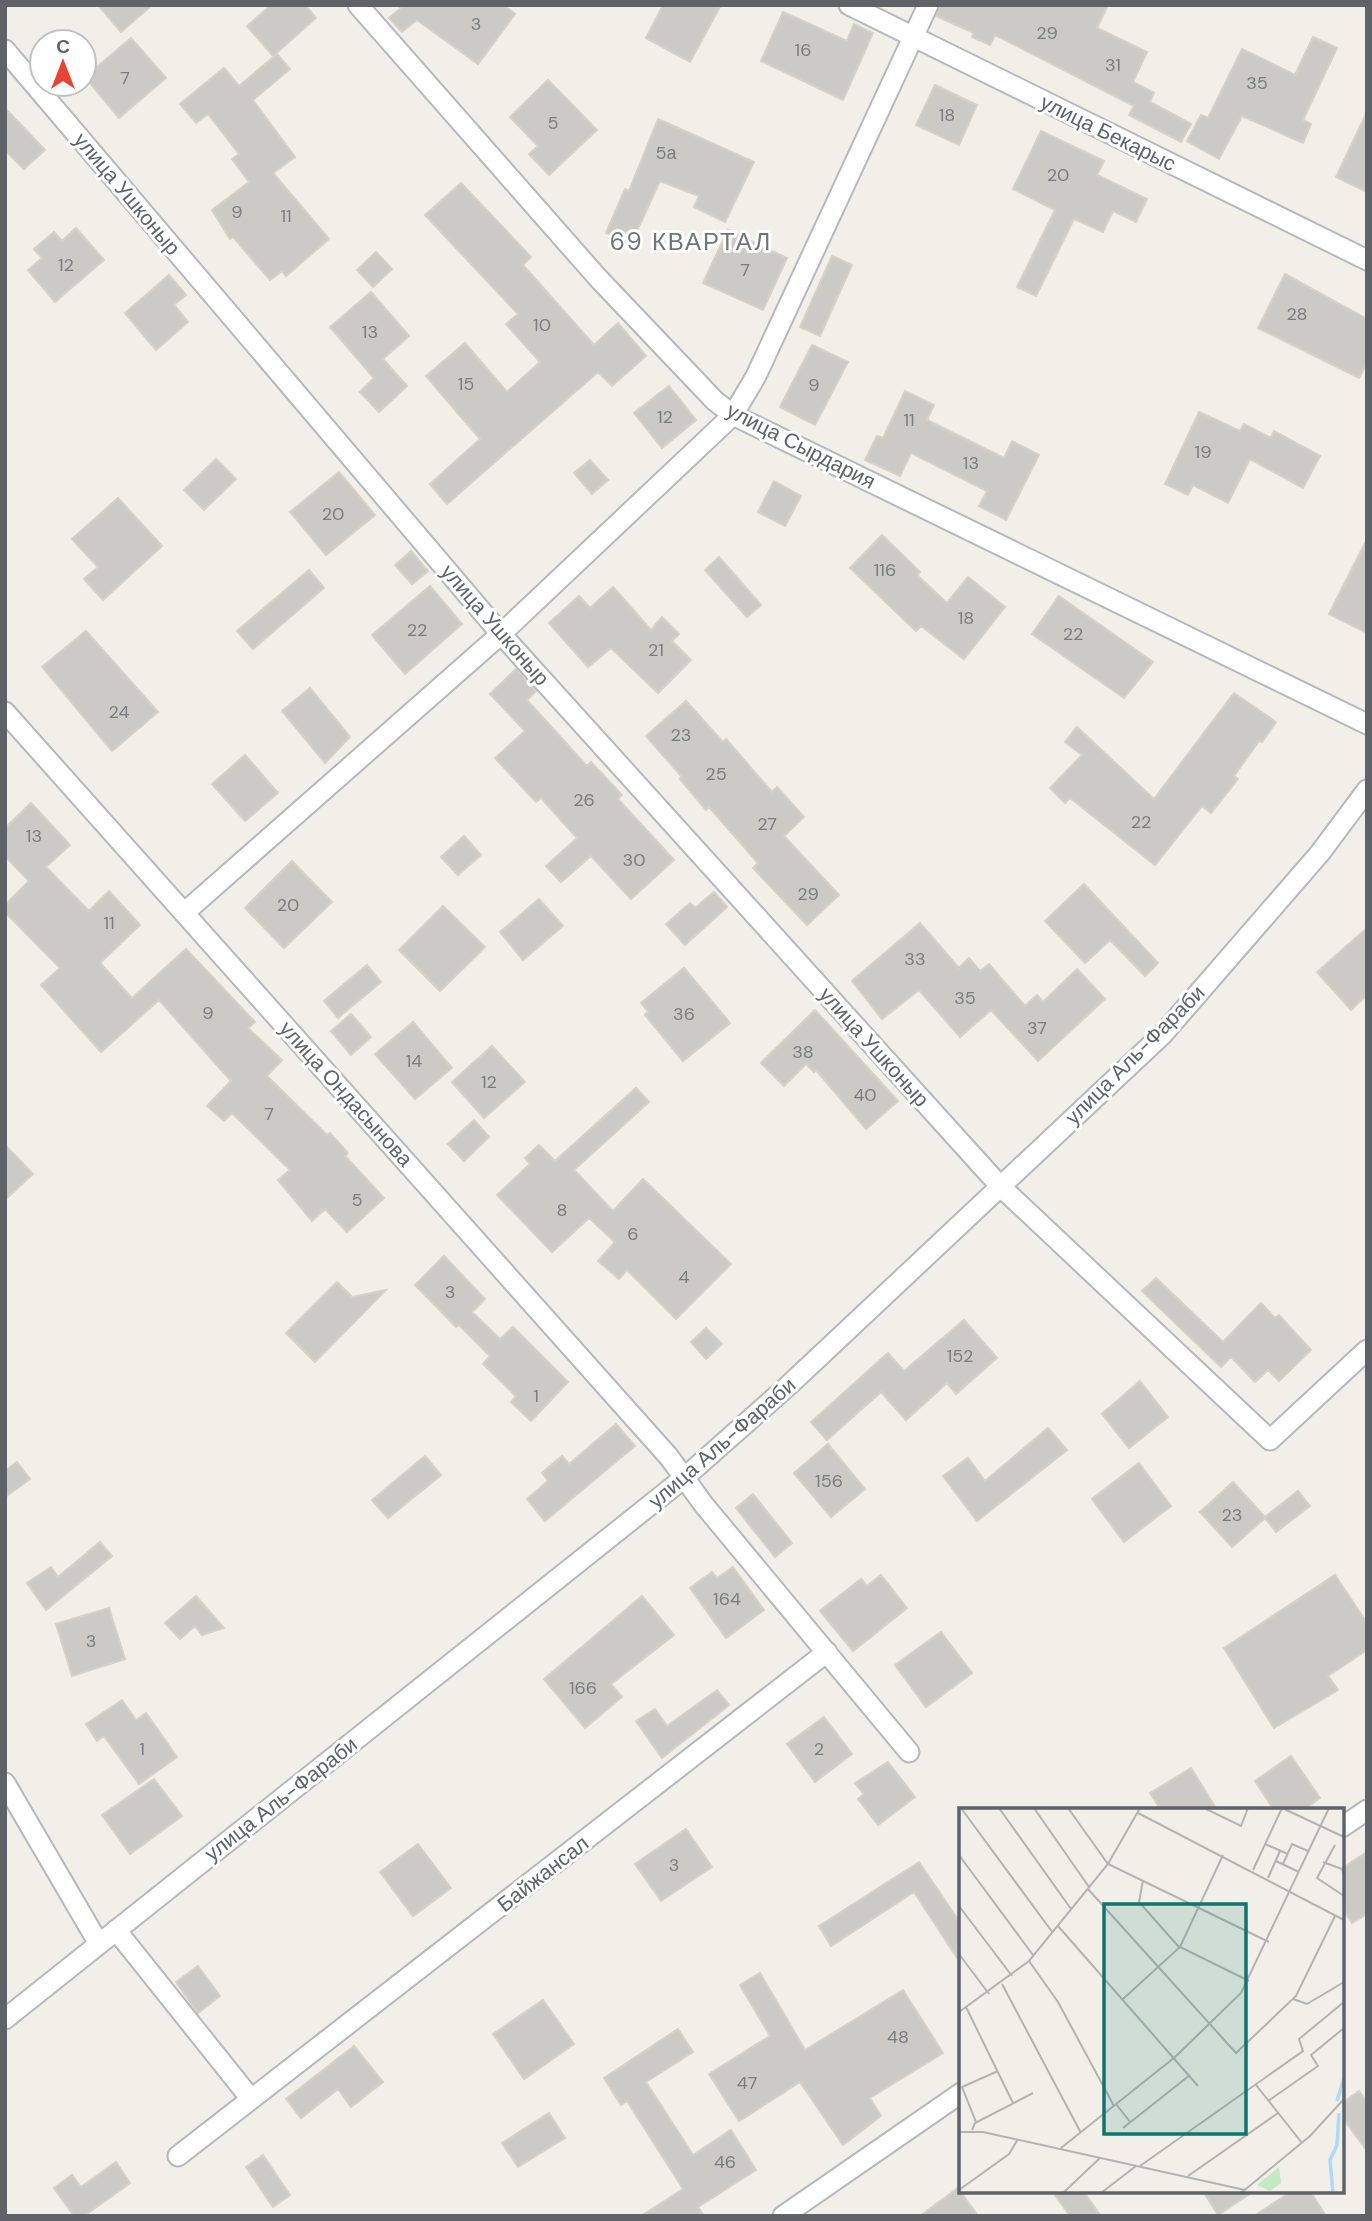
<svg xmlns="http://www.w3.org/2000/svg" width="1372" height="2221" viewBox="0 0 1372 2221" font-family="'DM Sans',sans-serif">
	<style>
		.building { fill: #cccac5; stroke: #d6d1c6; stroke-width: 2 }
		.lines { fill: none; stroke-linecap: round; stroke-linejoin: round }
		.minor-casing { stroke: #b5b8bc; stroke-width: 23 }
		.minor { stroke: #fff; stroke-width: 19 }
		.labels { text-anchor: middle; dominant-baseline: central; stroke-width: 6; stroke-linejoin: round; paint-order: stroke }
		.number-label { font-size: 18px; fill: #7a7d7f }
		.street-label { font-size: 21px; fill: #5f6368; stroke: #fff }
		.quarter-label { font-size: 24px; letter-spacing: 2px; fill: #70757a; stroke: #fff }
		.inset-river { fill: none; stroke: #aadaff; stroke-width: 3.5 }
		.inset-road { fill: none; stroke: #b3b3b1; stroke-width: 2 }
		.view { fill: #0f766e; fill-opacity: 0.15; stroke: #0f766e; stroke-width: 3.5 }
		.inset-edge { fill: none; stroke: #5f6368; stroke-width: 3.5 }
	</style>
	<rect width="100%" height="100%" fill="#f1efe8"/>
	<path class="building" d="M98,5h54l-31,27z
		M271,5h34l11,13 -43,38 -26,-30z
		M396,5h107l12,9 -37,50 -61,-44 -15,12 -13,-14 12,-10z
		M663,5h58l-31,57 -44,-24z
		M940,5h168l-11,23 50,24 -14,30 21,11 -4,9 41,22 -10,18 -52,-27 5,-9 -139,-71 -5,10 -18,-8 2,-4 -38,-17z
		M783,12l64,29 7,-17 19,9 -30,67 -82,-39z
		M1313,37l24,11 -34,72 8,4 -8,19 -61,-27 -23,43 -32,-18 14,-26 7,3 34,-69 53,26z
		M131,38l35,40 -47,40 -34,-41z
		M277,54l13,15 -37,31 42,57 -22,16 56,66 -43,37 -4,-5 -12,9 -37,-43 -3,2 -18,-29 37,-28 -17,-23 7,-5 -31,-40 -12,9 -16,-19 44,-36 15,18z
		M548,80l49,50 -48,45 -20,-21 9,-8 -28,-29z
		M935,85l42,20 -18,40 -43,-20z
		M5,108l40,42 -21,19 -19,-19z
		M1367,112v80l-31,-15z
		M658,119l96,43 -29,60 -31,-15 5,-11 -39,-15 -29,63 -25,-11 19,-44 4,2z
		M1041,131l63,30 -7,14 50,24 -11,23 -23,-11 -10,21 -29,-13 -38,77 -19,-9 38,-77 -42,-21z
		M461,183l70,74 -8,8 71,80 24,-22 28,33 -34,30 -14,-14 -151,132 -17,-20 50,-45 -54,-63 39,-33 42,49 33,-30 -34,-38 12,-10 -93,-99z
		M76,228l28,32 -49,42 -27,-32 14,-12 -8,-9 20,-17 8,9z
		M728,230l59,28 -24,52 -60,-27z
		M376,252l16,17 -19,18 -16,-17z
		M832,256l20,9 -32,71 -20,-9z
		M1285,274l82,45v44l-8,15 -101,-50z
		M169,275l17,20 -12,10 14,17 -32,28 -31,-37z
		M371,292l38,44 -26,23 24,27 -28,26 -19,-20 14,-14 -44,-51z
		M812,345l36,17 -33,63 -35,-18z
		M669,386l27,34 -34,28 -28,-35z
		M905,391l29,14 -7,15 77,38 8,-17 27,14 -33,65 -27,-14 8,-15 -76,-38 -11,23 -35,-16 12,-24 6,2z
		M1199,412l41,19 4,-7 27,14 3,-7 46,25 -17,32 -53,-29 -22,44 -35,-18 -5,10 -23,-11z
		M216,459l20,20 -32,31 -20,-20z
		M590,460l18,20 -16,14 -18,-21z
		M339,472l36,43 -49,40 -36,-43z
		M774,481l27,15 -16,30 -27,-14z
		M118,498l44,48 -59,54 -19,-21 14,-12 -26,-28z
		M882,535l38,37 -3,3 30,28 21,-26 37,30 -41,52 -43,-33 -5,5 -66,-63z
		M1367,539v94l-38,-19z
		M411,551l17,20 -16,13 -17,-19z
		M719,557l42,48 -14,12 -42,-47z
		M309,570l15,18 -71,61 -16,-18z
		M430,586l32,38 -57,50 -33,-39z
		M613,587l38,43 11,-13 17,17 -7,7 19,19 -33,33 -47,-45 -23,19 -39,-44 30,-27 11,12z
		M1059,596l94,66 -29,36 -92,-64z
		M86,631l72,81 -46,39 -70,-84z
		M516,669l20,22 -9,9 60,66 4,-4 31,33 -4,4 56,61 -43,39 -40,-43 -30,26 -15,-16 31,-28 -36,-40 -5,4 -41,-44 30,-27 -35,-37z
		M310,688l40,49 -25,26 -43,-52z
		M1234,693l42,29 -14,20 -3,-1 -25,35 4,3 -27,34 -9,-7 -47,59 -85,-67 -5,5 -15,-15 32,-33 -17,-13 12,-15 77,72z
		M686,701l37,41 3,-3 46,53 5,-5 27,30 -20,19 55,59 -32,30 -54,-57 5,-5 -49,-56 -3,3 -26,-31 2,-2 -36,-41z
		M245,755l33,38 -33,28 -33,-37z
		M31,803l39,42 -24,22 43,44 20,-20 31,34 -40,38 32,35 54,-49 69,73 -7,6 34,32 -15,16 60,59 3,-2 18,20 -3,3 39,42 -37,34 -22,-23 -13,12 -34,-41 12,-10 -58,-57 -8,8 -17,-15 24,-25 -72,-81 -58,52 -60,-67 19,-17 -55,-56v-7l24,-24 -24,-25v-28z
		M464,836l17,19 -23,20 -17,-18z
		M292,861l40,41 -48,46 -39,-40z
		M1084,884l74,79 -13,13 -35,-36 -25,23 -40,-42z
		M714,892l13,15 -42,38 -19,-21 24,-21 5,5z
		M539,899l24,27 -40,34 -23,-28z
		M443,906l42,41 -45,44 -41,-41z
		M920,923l39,45 10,-10 11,13 9,-7 36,42 12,-11 6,7 34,-33 28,30 -67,62 -47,-51 -31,27 -41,-47 -37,29 -30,-38z
		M1367,928v67l-16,15 -34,-38z
		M367,965l14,17 -43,36 -14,-17z
		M684,968l46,55 -47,38 -38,-46 3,-3 -7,-9z
		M815,1010l83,91 -32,28 -50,-59 -2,2 -8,-8 -22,22 -23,-23z
		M351,1014l20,23 -20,18 -20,-24z
		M413,1022l39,46 -37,31 -40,-45z
		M492,1046l33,36 -41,36 -32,-36z
		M636,1088l13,14 -75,68 39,41 30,-32 88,85 -55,55 -49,-49 -8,9 -21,-18 17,-19 -26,-24 -37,34 -55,-57 33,-31 -5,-6 14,-13 16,16z
		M474,1120l15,17 -25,24 -16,-17z
		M5,1145l28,29 -28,26z
		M444,1256l41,43 -13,13 28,27 13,-12 55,55 -37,39 -20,-19 5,-6 -33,-32 7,-8 -31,-31 -3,2 -41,-42z
		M1156,1278l67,64 38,-39 14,15 4,-3 32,35 -32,31 -11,-11 -13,12 -24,-25 -10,10 -79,-76z
		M337,1282l15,15 34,-7 -71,72 -29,-29z
		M964,1320l33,38 -41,36 -9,-11 -41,37 -25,-28 -54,48 -16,-18 77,-69 16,18z
		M706,1328l16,16 -16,15 -15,-17z
		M1140,1381l28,36 -39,31 -27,-34z
		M616,1424l19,22 -90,75 -18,-22 21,-18 -6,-8 20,-17 7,8z
		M1048,1428l19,22 -90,71 -34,-45 25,-18 17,23z
		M828,1444l37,45 -34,28 -37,-44z
		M425,1456l16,19 -53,43 -16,-18z
		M17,1462l13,17 -25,18v-26z
		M1139,1463l32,43 -47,36 -32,-43z
		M1233,1482l32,35 33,-26 12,15 -34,26 -11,-14 -33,29 -32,-35z
		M753,1494l39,49 -17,14 -39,-49z
		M100,1542l12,14 -66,54 -19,-27 24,-16 7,10z
		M733,1567l31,43 -38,28 -36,-50 22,-16 5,6z
		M881,1575l26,33 -54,43 -33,-40 41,-32 6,7z
		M1335,1575l32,48v27l-39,26 10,14 -64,38 -50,-80z
		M196,1596l28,32 -22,7 -7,-9 -15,13 -15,-16z
		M642,1596l32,39 -63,49 11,13 -37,31 -41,-49z
		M109,1608l16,51 -53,17 -16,-52z
		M941,1632l31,41 -46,34 -31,-42z
		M717,1690l12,15 -67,53 -26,-37 19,-12 12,17z
		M122,1700l14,20 10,-7 31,44 -38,27 -35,-48 -7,5 -11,-17z
		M824,1717l28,37 -37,28 -28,-38z
		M1291,1756l29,42 -17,12h-29l-19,-29z
		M888,1762l27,35 -37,28 -20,-26 6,-5 -9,-11z
		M1191,1768l26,42h-56l-11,-17z
		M154,1779l28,37 -52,38 -28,-39z
		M686,1829l26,38 -51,34 -26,-37z
		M418,1844l33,44 -38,28 -33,-44z
		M1367,1852v62l-15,9 -10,-15v-40z
		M919,1862l42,62v40l-47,-72 -83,54 -12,-20z
		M198,1966l22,30 -22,17 -22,-31z
		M760,1973l45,77 98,-60 40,63 -73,45 11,18 -38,29 -43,-63 -61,39 -30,-47 61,-38 -30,-51z
		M543,2000l31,44 -50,35 -31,-45z
		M678,2029l15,23 -47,30 47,73 38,-25 25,40 -58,37 6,9h-63l42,-27 -56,-88 -6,4 -17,-27z
		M354,2046l29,36 -32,25 -13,-18 -37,29 -15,-19z
		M1359,2091l8,11v49l-25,-34v-14z
		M549,2113l16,25 -47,29 -16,-24z
		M263,2155l27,40 -17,12 -27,-40z
		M116,2162l14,21 -46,33h-10l-20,-28 18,-13 9,12z
		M958,2188l20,28h-58z
		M1052,2191h31l18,25h-31z
		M1203,2191h51l-36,24z
		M1292,2191h18l16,25h-72z"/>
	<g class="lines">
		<g class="minor-casing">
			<path id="minor" d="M358,5l240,273 117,123 18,14 634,309
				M849,5l518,255
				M5,50l496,584 499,552 270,254 97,-90
				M5,712l664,745 35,48 205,247
				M184,913l317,-279 232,-219 23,-39 172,-371
				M5,1783l94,161
				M1342,1827l25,-17
				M116,1930l135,169
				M5,2019l679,-541 105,-93 374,-351 157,-181 47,-63
				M178,2156l649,-504
				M783,2216l178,-123"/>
		</g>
		<use href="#minor" class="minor"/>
	</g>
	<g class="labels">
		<g class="number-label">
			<text x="476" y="24">3</text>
			<text x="1047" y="33">29</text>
			<text x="803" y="50">16</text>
			<text x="1113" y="65">31</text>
			<text x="125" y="78">7</text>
			<text x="1257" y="83">35</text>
			<text x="947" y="115">18</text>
			<text x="553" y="123">5</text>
			<text x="666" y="153">5а</text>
			<text x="1058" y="175">20</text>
			<text x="237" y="212">9</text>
			<text x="286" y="216">11</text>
			<text x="66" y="265">12</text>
			<text x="745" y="270">7</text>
			<text x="1297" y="314">28</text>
			<text x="542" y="325">10</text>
			<text x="370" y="332">13</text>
			<text x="466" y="384">15</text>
			<text x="814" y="385">9</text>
			<text x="665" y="417">12</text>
			<text x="909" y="420">11</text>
			<text x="1203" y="452">19</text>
			<text x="971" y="463">13</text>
			<text x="333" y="514">20</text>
			<text x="885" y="570">116</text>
			<text x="966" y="618">18</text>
			<text x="417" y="630">22</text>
			<text x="1073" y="634">22</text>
			<text x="656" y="650">21</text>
			<text x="119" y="712">24</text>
			<text x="681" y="735">23</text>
			<text x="716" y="774">25</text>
			<text x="584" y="800">26</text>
			<text x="1141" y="822">22</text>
			<text x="767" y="824">27</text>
			<text x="34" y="836">13</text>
			<text x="634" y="860">30</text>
			<text x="808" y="894">29</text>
			<text x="288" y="905">20</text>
			<text x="109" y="923">11</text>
			<text x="915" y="959">33</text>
			<text x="965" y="998">35</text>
			<text x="208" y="1013">9</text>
			<text x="684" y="1014">36</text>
			<text x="1037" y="1028">37</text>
			<text x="803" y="1052">38</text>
			<text x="414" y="1061">14</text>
			<text x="489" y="1082">12</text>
			<text x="865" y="1095">40</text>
			<text x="269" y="1114">7</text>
			<text x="357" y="1200">5</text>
			<text x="562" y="1210">8</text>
			<text x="633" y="1234">6</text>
			<text x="684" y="1277">4</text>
			<text x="450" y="1292">3</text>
			<text x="960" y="1356">152</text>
			<text x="536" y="1396">1</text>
			<text x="829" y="1481">156</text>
			<text x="1232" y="1515">23</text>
			<text x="727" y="1599">164</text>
			<text x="91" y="1641">3</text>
			<text x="583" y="1688">166</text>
			<text x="142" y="1749">1</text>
			<text x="819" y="1749">2</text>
			<text x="674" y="1865">3</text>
			<text x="898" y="2037">48</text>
			<text x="747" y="2083">47</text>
			<text x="725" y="2162">46</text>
		</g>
		<g class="street-label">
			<text transform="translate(1108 133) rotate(26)">улица Бекарыс</text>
			<text transform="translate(127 194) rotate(50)">улица Ушконыр</text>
			<text transform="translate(801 446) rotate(27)">улица Сырдария</text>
			<text transform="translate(495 625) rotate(49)">улица Ушконыр</text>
			<text transform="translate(874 1047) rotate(48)">улица Ушконыр</text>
			<text transform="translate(1135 1055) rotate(-45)">улица Аль-Фараби</text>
			<text transform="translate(346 1094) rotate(48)">улица Ондасынова</text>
			<text transform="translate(722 1443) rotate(-41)">улица Аль-Фараби</text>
			<text transform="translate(281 1799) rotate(-38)">улица Аль-Фараби</text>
			<text transform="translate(543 1874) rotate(-38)">Байжансал</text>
		</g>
		<g class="quarter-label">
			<text x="691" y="241">69 КВАРТАЛ</text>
		</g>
	</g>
	<g transform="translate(959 1808)">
		<rect width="385" height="385" fill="#f1efe8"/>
		<path d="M320,359l2,16 -11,8 -13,-6z" fill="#c5e8c5"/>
		<path class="inset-river" d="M378,293l7,-23M374,385l-3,-33 7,-15 2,-32"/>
		<path class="inset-road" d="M2,0l92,125M40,0l72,101M75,0l55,79M109,0l40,56 161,78M245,0l37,18 7,-18M323,0l62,29M179,5l206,107M306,36l23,10M376,37l-18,33 27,18M0,47l74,100M317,53l23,11M364,54l19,7 2,6M324,56l9,-20 16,7M294,62l29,-62M309,70l12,-27M184,72l-4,22 39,44 71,35M129,81l148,164 60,-57 39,-80M0,98l53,70M99,118l140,160M0,146l30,40M70,153l29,41 56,104M43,176l79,149M164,191l57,-52 43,-92M334,191l14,5 37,-22M7,199l47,96M0,204l70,-51 79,-97 32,-56M297,277l46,58M309,293l50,-35 -7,-11 33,-27M157,296l14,18M17,314l-14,-35 36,-16M164,320l67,-53M13,322l3,-7 58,-30M0,324h24l262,58M102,340l114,-91 66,-64 88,-185M181,358l163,-115 -4,-12 45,-37M229,368l90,-63M0,382l50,-36 9,-15M104,385l37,-35M142,385l35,-27M282,385l69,-57 34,-37"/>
		<path class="view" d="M145,96h142v230h-142z"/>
		<rect width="385" height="385" class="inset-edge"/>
	</g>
	<rect width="1372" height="2221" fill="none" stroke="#5f6368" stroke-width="14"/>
	<g transform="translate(63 63)"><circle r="33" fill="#ffffff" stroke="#bfc1c3" stroke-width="2"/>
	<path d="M0-5L12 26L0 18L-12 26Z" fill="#ea4335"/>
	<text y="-10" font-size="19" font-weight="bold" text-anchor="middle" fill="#5f6368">С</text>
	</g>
</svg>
